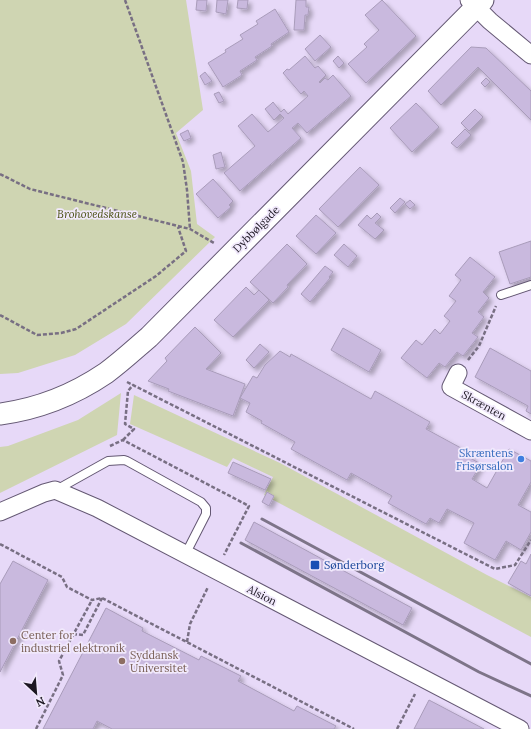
<svg xmlns="http://www.w3.org/2000/svg" width="531" height="729" viewBox="0 0 531 729" font-family="Lora,serif">
	<style>
		.green { fill: #cfd5b2 }
		.building { fill: #c9b9de; stroke: #a99cba; filter: url(#shadow) }
		.lines { fill: none; stroke-linecap: round; stroke-linejoin: round }
		.service-casing { stroke: #645873; stroke-width: 10 }
		.minor-casing { stroke: #645873; stroke-width: 19 }
		.tertiary-casing { stroke: #645873; stroke-width: 23 }
		.path { stroke: #786f83; stroke-width: 2.5; stroke-dasharray: 4 2; stroke-linecap: butt }
		.service { stroke: #fff; stroke-width: 8 }
		.minor { stroke: #fff; stroke-width: 17 }
		.tertiary { stroke: #fff; stroke-width: 21 }
		.rail { stroke: #7d7488; stroke-width: 3 }
		.shop-dot { fill: #3f7fe0; stroke: #f1e9fc; stroke-width: 1.5 }
		.transit-dot { fill: #1a4fb4; stroke: #f1e9fc; stroke-width: 1.5 }
		.education-dot { fill: #8d6e63; stroke: #f1e9fc; stroke-width: 1.5 }
		.labels { text-anchor: middle; dominant-baseline: central; stroke-width: 3.5; stroke-linejoin: round; paint-order: stroke }
		.park-label { font-size: 11px; font-style: italic; fill: #495011; stroke: #f1e9fc }
		.street-label { font-size: 11px; fill: #1c1722; stroke: #f1e9fc }
		.shop-label { font-size: 11px; fill: #366cbe; stroke: #f1e9fc; text-anchor: end }
		.transit-label { font-size: 11px; fill: #164399; stroke: #f1e9fc; text-anchor: start }
		.education-label { font-size: 11px; fill: #785e54; stroke: #f1e9fc; text-anchor: start }
	</style>
	<defs>
		<filter id="shadow"><feDropShadow dx="3.5" dy="3.5" stdDeviation="2" flood-color="#0004"/></filter>
	</defs>
	<rect width="100%" height="100%" fill="#e7d9f8"/>
	<path class="green" d="M0,0h186l17,110 -27,23 15,38 6,53 18,13 -89,87 -51,31 -57,18 -18,1z
		M121,393l-4,42 -117,58v-46l8,-1 70,-26z
		M134,395l146,68 207,112 44,22v40l-267,-142 9,-18 -40,-19 -6,9 -97,-43z"/>
	<path class="building" d="M197,0h10l-1,11 -10,-1z
		M217,0h11l-2,14 -10,-2z
		M238,0h10l-1,9 -10,-1z
		M296,0h10v7h3l-1,8h-3l-1,15h-10z
		M382,0l34,36 -50,47 -18,-19 19,-17 -3,-3 15,-14 -14,-15z
		M275,9l14,23 -18,12 1,2 -17,11 2,3 -17,11 2,4 -19,12 -15,-24 18,-11 -1,-2 18,-11 -3,-4 18,-11 -2,-3z
		M320,35l11,12 -16,14 -10,-12z
		M471,47l15,1 45,43v29l-53,-53 -37,38 -13,-14z
		M305,56l10,12 3,-2 8,9 -7,7 1,1 5,-5 3,2 5,-5 18,21 -44,37 -9,-10 -6,5 9,10 -61,53 -16,-18 31,-27 -17,-20 14,-12 16,18 16,-14 -4,-4 -6,6 -9,-11 6,-5 2,-2 8,10 3,-3 4,5 20,-18 -4,-5 -3,3 -18,-21 4,-4 2,1z
		M338,56l6,7 -5,5 -6,-7z
		M205,72l7,9 -7,4 -5,-9z
		M486,78l4,4 -5,5 -4,-4z
		M219,92l5,9 -5,2 -5,-9z
		M416,103l23,24 -27,25 -22,-24z
		M475,109l8,8 -14,14 -8,-8z
		M465,129l6,6 -14,13 -6,-5z
		M188,130l3,8 -7,3 -4,-7z
		M221,152l4,15 -9,2 -3,-14z
		M360,167l19,18 -41,42 -19,-18z
		M213,179l20,22 -4,4 2,2 -13,11 -22,-24z
		M400,198l5,4 -10,11 -5,-5z
		M410,200l5,5 -5,4 -5,-5z
		M377,213l4,4 -6,6 9,7 -9,9 -17,-14 9,-10 4,4z
		M316,215l20,18 -20,21 -20,-18z
		M531,241v36l-21,7 -11,-32z
		M287,244l20,20 -20,21 1,2 -15,16 -23,-21z
		M344,244l13,12 -9,11 -14,-12z
		M470,257l25,20 -12,15 6,6 -11,14 6,5 -12,16 6,4 -15,19 -6,-4 -12,15 -6,-4 -12,15 -26,-20 15,-18 6,5 13,-16 5,5 10,-13 -6,-5 12,-15 -7,-5 12,-16 -6,-5z
		M325,266l8,6 -4,5 1,1 -20,24 -9,-8z
		M246,287l8,8 5,-5 10,10 -36,37 -19,-17z
		M195,327l26,26 -15,16 39,15 -12,32 -65,-25 1,-2 -21,-8 19,-20 -2,-3z
		M343,328l38,22 -12,22 -38,-22z
		M260,344l9,8 -15,16 -8,-8z
		M490,348l41,23v43l-5,-3 2,-5 -53,-29z
		M280,351l10,6 1,-3 80,45 4,-8 55,31 -4,7 46,25 -2,4 11,6 -9,15 15,9 22,-39 22,12v21l-13,23 13,7v20l-10,18 -15,-9 -11,19 -31,-17 10,-20 -27,-14 -8,14 -9,-5 -4,6 -38,-21 4,-7 -41,-23 -4,7 -56,-31 4,-7 -34,-19 1,-2 -16,-9 4,-9 -10,-5 13,-22 4,2 8,-13z
		M233,462l38,17 -6,11 -37,-17z
		M267,492l7,4 -5,10 -7,-4z
		M254,522l158,86 -9,17 -158,-85z
		M531,554v42l-23,-13 13,-22 5,3z
		M13,561l35,19 -48,92v-88z
		M106,608l37,20 -1,3 57,29 2,-4 40,20 -3,5 56,30 3,-5 39,20 -2,3h-222l-15,-8 -4,8h-50z
		M429,700l55,29h-70z"/>
	<g class="lines">
		<g class="service-casing">
			<path id="service" d="M501,295l30,-10
				M56,490l52,-29 16,-1 3,1 74,41 5,6v6l-21,41"/>
		</g>
		<g class="minor-casing">
			<path id="minor" d="M469,0l21,21 41,34
				M458,373l-7,14 80,44
				M0,512l44,-19 11,-3 42,18 423,221"/>
		</g>
		<g class="tertiary-casing">
			<path id="tertiary" d="M0,414c38,-5 75,-20 106,-41 15,-11 29,-24 43,-36l334,-337"/>
		</g>
		<path class="path" d="M125,0l58,162 4,28 3,39
			M0,174l30,15 160,40 24,14
			M0,315l37,20 24,-2 15,-4 80,-53 30,-25 -8,-24
			M468,360l11,-14 17,-40
			M127,382l368,187 20,-4 16,-25
			M123,440l11,-11 -9,-5 3,-33 5,-6
			M110,446l13,-6 126,66 -25,49
			M0,544l62,33 5,10 25,13 10,-2 252,131
			M73,634l10,1 19,-37
			M187,642l3,-18 18,-37
			M36,729l27,-54 -4,-14 33,-61
			M397,729l18,-35"/>
		<use href="#service" class="service"/>
		<use href="#minor" class="minor"/>
		<use href="#tertiary" class="tertiary"/>
		<path class="rail" d="M262,519l269,145
			M241,543l238,129 52,24"/>
	</g>
	<circle class="shop-dot" cx="521" cy="459" r="4"/>
	<rect class="transit-dot" x="310" y="560" width="10" height="10" rx="2"/>
	<g class="education-dot">
		<circle cx="13" cy="641" r="4"/>
		<circle cx="122" cy="661" r="4"/>
	</g>
	<g class="labels">
		<g class="park-label">
			<text x="97" y="214">Brohovedskanse</text>
		</g>
		<g class="street-label">
			<text transform="translate(256 229) rotate(-45)">Dybbølgade</text>
			<text transform="translate(484 405) rotate(29)">Skrænten</text>
			<text transform="translate(262 595) rotate(27)">Alsion</text>
		</g>
		<g class="shop-label">
			<text x="513" y="453">Skræntens<tspan x="513" dy="13">Frisørsalon</tspan></text>
		</g>
		<g class="transit-label">
			<text x="324" y="565">Sønderborg</text>
		</g>
		<g class="education-label">
			<text x="21" y="635">Center for<tspan x="21" dy="13">industriel elektronik</tspan></text>
			<text x="130" y="655">Syddansk<tspan x="130" dy="13">Universitet</tspan></text>
		</g>
	</g>
	<g transform="translate(36 693) rotate(154)" stroke="#f1e9fc" stroke-width="3" paint-order="stroke">
	<path d="M0-3L7 15L0 10L-7 15Z" fill="#1c1722"/>
	<text y="-6" font-size="11" font-weight="bold" text-anchor="middle" fill="#1c1722">N</text>
	</g>
</svg>
